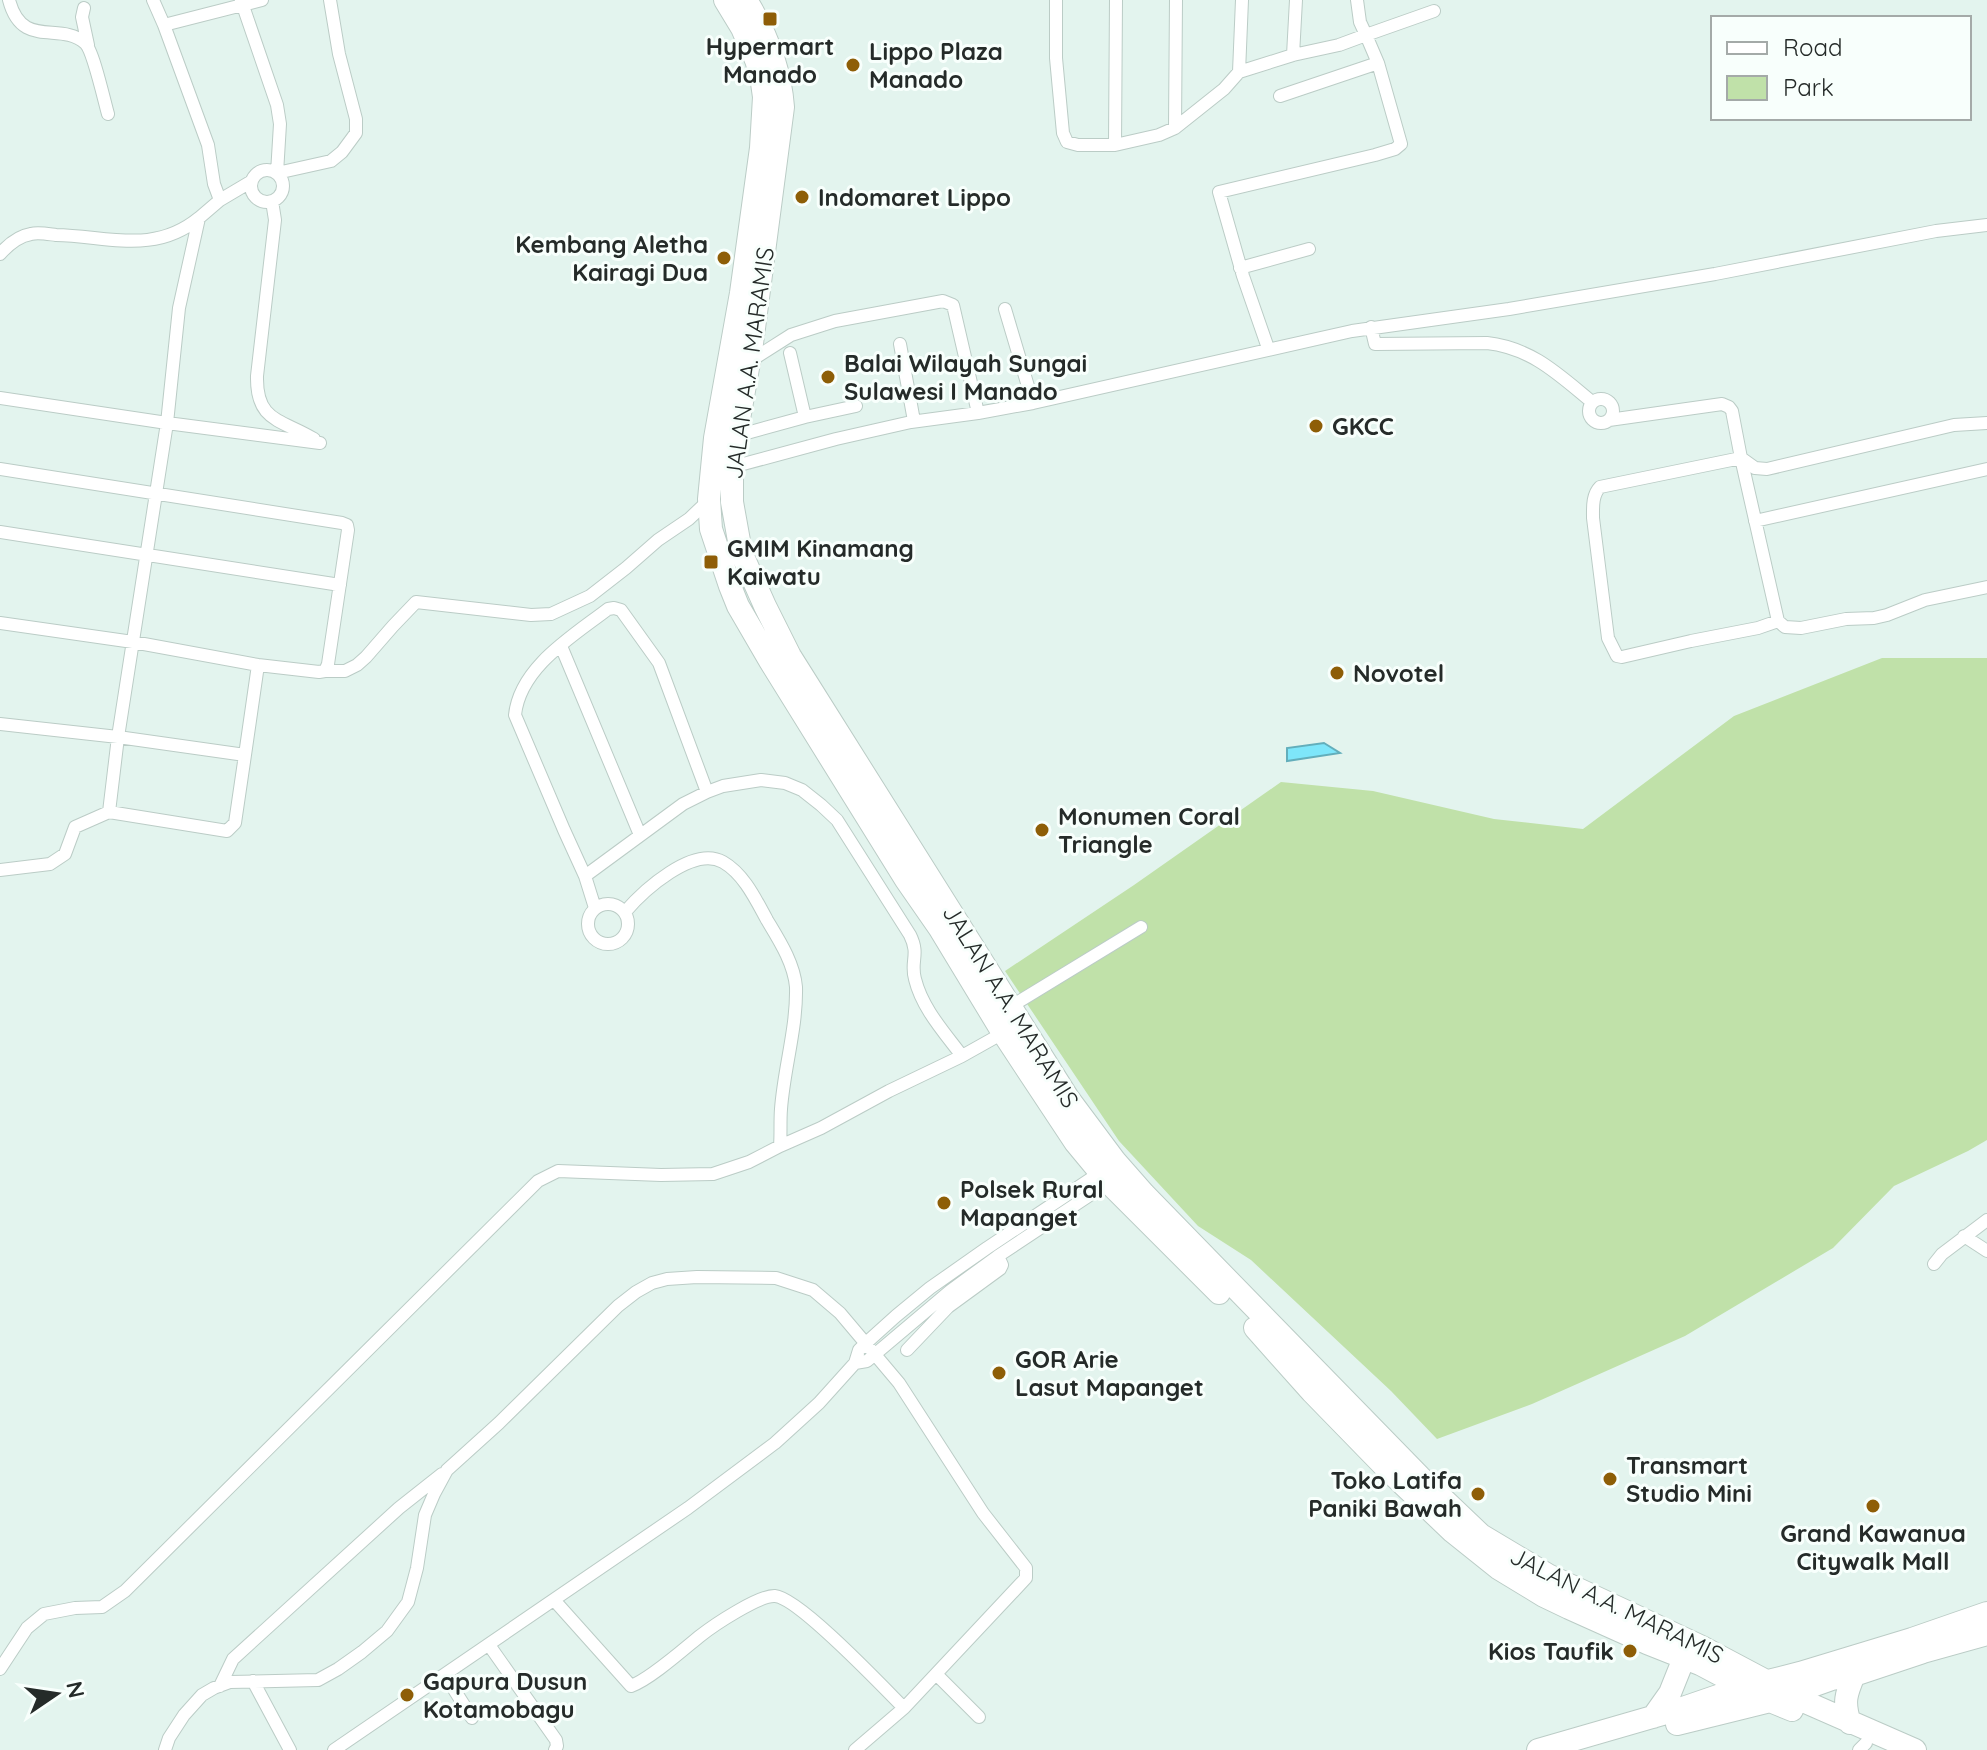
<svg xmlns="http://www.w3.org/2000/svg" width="1987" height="1750" viewBox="0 0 1987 1750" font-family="Quicksand,sans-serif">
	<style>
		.green { fill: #c0e1a9 }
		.water { fill: #7ee6fa; stroke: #63aebb; stroke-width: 2 }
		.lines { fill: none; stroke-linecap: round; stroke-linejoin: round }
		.minor-casing { stroke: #bbccc6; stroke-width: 14 }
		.trunk-casing { stroke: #bbccc6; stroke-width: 24 }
		.minor { stroke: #fff; stroke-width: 12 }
		.trunk { stroke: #fff; stroke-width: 22 }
		.poi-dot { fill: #8e5e07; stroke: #f8fffc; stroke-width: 3 }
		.labels { text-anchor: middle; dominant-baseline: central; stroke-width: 6; stroke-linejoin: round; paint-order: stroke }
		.poi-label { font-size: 24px; font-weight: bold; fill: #252b29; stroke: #f8fffc; text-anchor: start }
		.street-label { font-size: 24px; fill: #252b29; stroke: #f8fffc }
	</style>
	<rect width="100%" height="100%" fill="#e3f4ee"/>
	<path class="green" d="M1882,658h105v482l-19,11 -74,35 -61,62 -148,88 -153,68 -95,35 -46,-48 -140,-131 -53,-34 -79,-85 -114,-170 129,-86 147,-103 92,9 121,28 89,10 151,-113z"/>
	<path class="water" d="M1324,743l16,10 -53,8v-13z"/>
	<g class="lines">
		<g class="minor-casing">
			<path id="minor" d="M9,0c13,50 51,21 76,43 8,7 19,57 23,71
				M153,0l11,25 44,120 6,39 6,16 -21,18 -20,90 -12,115 -49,314 -9,75 118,19 8,-8 10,-68
				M241,0l36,105 3,19 -3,49 54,-12 11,-9 14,-19v-14l-17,-65 -9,-54
				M1056,0v58l7,75 4,9 11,3h37l44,-10 16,-7 49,-39 15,-17 54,-17 46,-10 27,-10 -6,-13 -3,-22
				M84,8l-2,9 6,28
				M164,25l98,-25
				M1293,55l3,-55
				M1378,63l-12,-28 68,-24
				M1239,72l3,-72
				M1175,128l1,-128
				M1115,145l1,-145
				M251 186a16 16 0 1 1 32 0a16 16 0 1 1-32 0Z
				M220,200l32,-19
				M272,201l3,19 -18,156c-1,46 24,43 57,63
				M0,254c8,-9 18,-18 31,-20 7,-2 17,0 25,1 52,1 98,20 143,-17
				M1240,268l69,-19
				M1005,309l28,94
				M1371,327l4,17 112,-1c45,5 72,32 105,59
				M900,344l14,77
				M1268,348l-25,-72 -24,-84 156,-37 20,-6 6,-5 -23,-81 -98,33
				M790,353l15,64
				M749,359l9,-3 33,-21 44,-14 108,-20 10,4 25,108
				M0,398l167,25 153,20
				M1589 411a12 12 0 1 1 24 0a12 12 0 1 1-24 0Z
				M1609,420l113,-16 7,3 3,4 9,47 -141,29c-8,8 -7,21 -7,31l15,120 9,18 5,1 69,-16 67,-13 20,-7 -37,-163
				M736,436l69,-19 51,-11
				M1741,458l14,10 12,1 187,-44 33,-2
				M732,467l104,-28 75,-17 67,-9 55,-10 319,-72 157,-22 206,-35 221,-43 51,-6
				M0,469l342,54 5,2 1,5 -20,134 -3,7 -6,1 -61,-7 -125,-23 -133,-19
				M1755,521l232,-52
				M0,532l340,53
				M1778,621l7,6 16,1 45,-9 28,-1 13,-3 38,-15 62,-13
				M561,646l79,189
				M325,671h20l12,-6 9,-8 27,-31 23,-24 115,13 20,-1 39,-18 36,-28 32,-28 31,-21 20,-19
				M0,724l118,13 127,18 13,-90
				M0,870l50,-6 15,-10 10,-27 34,-15
				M585,876l-21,-46 -49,-115c5,-48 58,-79 93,-106l6,-1 7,2 38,53 48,129
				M588 924a20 20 0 1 1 40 0a20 20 0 1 1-40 0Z
				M595,908l-10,-32 98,-72 24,-12 16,-6 38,-6 24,3 17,7 19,15 16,15 73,115c10,20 0,26 5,44 7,29 29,53 47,77l41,-23
				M625,912c18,-21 68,-67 98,-50 21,12 33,38 44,58 12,20 27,43 29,67 1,41 -12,81 -15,122 -1,12 0,25 -1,37
				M1010,1007l131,-80
				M1964,1236l23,15
				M1934,1264l8,-10 45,-34
				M907,1350l41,-43 52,-38 2,-4 -4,-9
				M855,1363l12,-2 83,-70 48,-35 113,-75
				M554,1600l77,86c18,-6 53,-37 69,-50 14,-11 59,-41 75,-40 24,2 108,91 129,112
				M489,1645l67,95 1,6 -2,4
				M0,1669l27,-41 17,-14 31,-6 27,-1 23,-16 413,-410 20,-10 103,4 52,-1 36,-12 31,-16 41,-18 68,-37 73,-35
				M445,1675l27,43
				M937,1675l42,42
				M253,1681l37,69
				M220,1686l13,-27 166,-151 43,-34
				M165,1750l4,-12 15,-23 18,-20 12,-7 16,-6 88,-2 20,-11 24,-17 25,-21 21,-29 9,-34 8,-53 9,-21 13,-24 52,-47 119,-117 18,-14 16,-9 15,-4 30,-2 79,1 37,12 27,23 59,70 84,130 43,55v10l-122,130 -49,42
				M334,1750l354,-242 87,-65 44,-40 36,-40 4,-13 7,-7 30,-27 34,-28 57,-40 117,-78
				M1859,1750l7,-7"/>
		</g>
		<g class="trunk-casing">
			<path id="trunk" d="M725,0l17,28 14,32 5,16 3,21 -3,51 -20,145 -26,145 -6,61 2,30 19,57 8,20 32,55 136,219 34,49 63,104 72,109 34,41 110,110
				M746,0c21,34 34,68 37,107l-32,244 -15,85 -4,31v35l9,50 24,54 25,50 278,442 47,63 29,33 276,283 61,58 67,40 154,72 66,35 19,12 128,56
				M1255,1328l57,64 76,78 65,62 45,36 46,28 25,12 78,35 53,21 70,37 22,9
				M1653,1717l17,-24 14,-35
				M1850,1723c-7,-21 -4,-29 4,-48
				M1677,1724l93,-23 62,-22 22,-4 69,-23 64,-18
				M1538,1750l142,-41 64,-22 56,-14 112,-34 75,-26"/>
		</g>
		<use href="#minor" class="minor"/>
		<use href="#trunk" class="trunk"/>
	</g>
	<g class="poi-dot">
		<rect x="762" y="11" width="16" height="16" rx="4"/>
		<circle cx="853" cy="65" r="8"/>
		<circle cx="802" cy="197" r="8"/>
		<circle cx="724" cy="258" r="8"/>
		<circle cx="828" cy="377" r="8"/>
		<circle cx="1316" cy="426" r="8"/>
		<rect x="703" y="554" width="16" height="16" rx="4"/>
		<circle cx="1337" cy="673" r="8"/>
		<circle cx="1042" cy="830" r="8"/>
		<circle cx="944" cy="1203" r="8"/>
		<circle cx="999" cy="1373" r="8"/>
		<circle cx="1610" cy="1479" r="8"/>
		<circle cx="1478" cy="1494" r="8"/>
		<circle cx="1873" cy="1506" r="8"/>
		<circle cx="1630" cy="1651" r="8"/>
		<circle cx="407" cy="1695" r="8"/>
	</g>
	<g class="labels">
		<g class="poi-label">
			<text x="770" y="46" text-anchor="middle">Hypermart<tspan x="770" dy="28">Manado</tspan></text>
			<text x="869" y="51">Lippo Plaza<tspan x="869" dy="28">Manado</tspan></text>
			<text x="818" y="197">Indomaret Lippo</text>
			<text x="708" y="244" text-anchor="end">Kembang Aletha<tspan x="708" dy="28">Kairagi Dua</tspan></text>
			<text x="844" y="363">Balai Wilayah Sungai<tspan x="844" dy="28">Sulawesi I Manado</tspan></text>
			<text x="1332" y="426">GKCC</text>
			<text x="727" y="548">GMIM Kinamang<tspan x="727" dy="28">Kaiwatu</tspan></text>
			<text x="1353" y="673">Novotel</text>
			<text x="1058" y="816">Monumen Coral<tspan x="1058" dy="28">Triangle</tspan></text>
			<text x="960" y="1189">Polsek Rural<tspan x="960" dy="28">Mapanget</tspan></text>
			<text x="1015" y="1359">GOR Arie<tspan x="1015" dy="28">Lasut Mapanget</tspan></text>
			<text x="1626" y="1465">Transmart<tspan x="1626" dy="28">Studio Mini</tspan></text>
			<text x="1462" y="1480" text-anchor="end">Toko Latifa<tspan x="1462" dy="28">Paniki Bawah</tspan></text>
			<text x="1873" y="1533" text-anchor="middle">Grand Kawanua<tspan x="1873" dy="28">Citywalk Mall</tspan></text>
			<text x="1614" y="1651" text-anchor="end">Kios Taufik</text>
			<text x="423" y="1681">Gapura Dusun<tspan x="423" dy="28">Kotamobagu</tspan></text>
		</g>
		<g class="street-label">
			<text transform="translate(749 363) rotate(-82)">JALAN A.A. MARAMIS</text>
			<text transform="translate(1011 1006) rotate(58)">JALAN A.A. MARAMIS</text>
			<text transform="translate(1617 1605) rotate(26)">JALAN A.A. MARAMIS</text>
		</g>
	</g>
	<rect x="1711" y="16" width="260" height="104" fill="#f8fffc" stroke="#a4aaa8" stroke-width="2"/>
	<rect x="1727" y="42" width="40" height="12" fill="#ffffff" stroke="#a4aaa8" stroke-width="2"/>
	<text x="1783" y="56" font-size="24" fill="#252b29">Road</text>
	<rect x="1727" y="76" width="40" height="24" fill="#c0e1a9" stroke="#a4aaa8" stroke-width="2"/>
	<text x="1783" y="96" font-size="24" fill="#252b29">Park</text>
	<g transform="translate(56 1694) rotate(77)" stroke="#f8fffc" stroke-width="6" paint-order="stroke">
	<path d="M0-6L14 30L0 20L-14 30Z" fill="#252b29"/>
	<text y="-12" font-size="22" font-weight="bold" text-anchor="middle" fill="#252b29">N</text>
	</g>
</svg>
